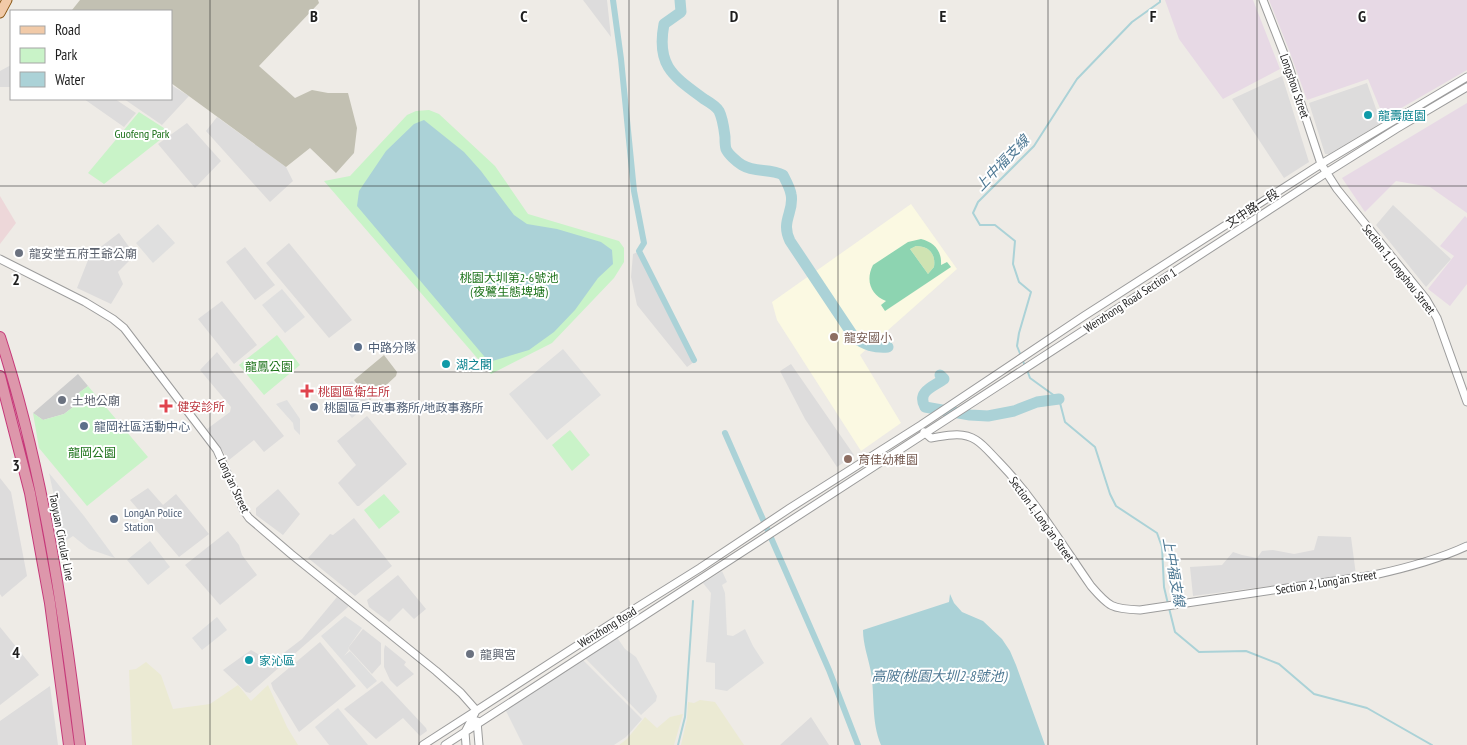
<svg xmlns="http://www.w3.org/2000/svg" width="1467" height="745" viewBox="0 0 1467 745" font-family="'PT Sans Narrow','Noto Sans TC',sans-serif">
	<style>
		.residential { fill: #dddcdc }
		.commercial { fill: #edd7d9 }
		.industrial { fill: #e7d9e5 }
		.education { fill: #fbf9e2 }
		.religious { fill: #cdcdcd }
		.construction { fill: #c2c0b2 }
		.farmland { fill: #ebead3 }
		.grass { fill: #cfe3b2 }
		.park { fill: #c9f3c8 }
		.pitch { fill: #8dd4b1; fill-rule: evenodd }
		.parking { fill: #dfdfdf }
		.water { fill: #abd2d7 }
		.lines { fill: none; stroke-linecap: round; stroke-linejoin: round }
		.stream { stroke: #abd2d7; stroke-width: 2 }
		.canal { stroke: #abd2d7; stroke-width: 6 }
		.river { stroke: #abd2d7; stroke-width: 11 }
		.minor-casing { stroke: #9c9c9c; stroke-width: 9 }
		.major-casing { stroke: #885411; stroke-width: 11 }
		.highway-casing { stroke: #c63979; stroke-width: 12 }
		.minor { stroke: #fff; stroke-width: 7 }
		.major { stroke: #f1caa8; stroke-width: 9 }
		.highway { stroke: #dd97ab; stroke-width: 10 }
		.grid { fill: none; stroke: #1f1f1f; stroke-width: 1; stroke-opacity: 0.55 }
		.culture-dot { fill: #0f9aa8; stroke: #fff; stroke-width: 2 }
		.worship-dot { fill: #6b7280; stroke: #fff; stroke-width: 2 }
		.education-dot { fill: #8d6e63; stroke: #fff; stroke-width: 2 }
		.service-dot { fill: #5c6f8a; stroke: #fff; stroke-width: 2 }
		.health-dot { fill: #e0444e; stroke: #fff; stroke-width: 2 }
		.labels { text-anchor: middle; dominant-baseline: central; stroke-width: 4; stroke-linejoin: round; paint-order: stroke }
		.street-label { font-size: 12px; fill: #1f1f1f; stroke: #fff }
		.culture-label { font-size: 12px; fill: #0d838f; stroke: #fff; text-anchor: start }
		.park-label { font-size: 12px; fill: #1b7118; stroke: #fff }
		.worship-label { font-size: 12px; fill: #5b616d; stroke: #fff; text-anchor: start }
		.education-label { font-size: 12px; fill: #785e54; stroke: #fff; text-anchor: start }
		.service-label { font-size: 12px; fill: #4e5e75; stroke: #fff; text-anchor: start }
		.health-label { font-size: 12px; fill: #be3a42; stroke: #fff; text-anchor: start }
		.water-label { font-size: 14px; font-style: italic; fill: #4f7994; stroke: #fff }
		.grid-label { font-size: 16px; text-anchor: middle; font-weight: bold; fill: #1f1f1f; stroke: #fff; stroke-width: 4; stroke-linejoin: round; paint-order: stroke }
	</style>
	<rect width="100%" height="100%" fill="#eeebe6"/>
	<path class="residential" d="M583,0h24l4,37z
		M11,65v22h-11v-16z
		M1282,76l27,86 -25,16 -52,-79z
		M1367,83l14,40 -52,31h-4l-16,-51z
		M171,85l18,11 -27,29 -38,-26h47z
		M84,99h31l21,14 -12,14z
		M217,117l69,50 7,14 -23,21 -64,-71z
		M187,123l34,38 -26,27 -37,-44z
		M1393,205l58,54 -25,28 -50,-62z
		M119,233l16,22 -17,17 5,12 -12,20 -34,-16 13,-33z
		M289,243l63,77 -23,18 -63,-75z
		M245,247l30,38 -20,15 -29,-38z
		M638,252l56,110 -7,5 -50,-62 -6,-28 2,-23z
		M222,301l35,44 -23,19 -36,-45z
		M217,352l67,84 -20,16 -10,-12 -25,20 -22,-31 23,-17 1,-5 -31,-37z
		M791,364l63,91 -17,12 -32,-48 -25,-48z
		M367,416l40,48 -48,42h-2l-19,-23 18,-18 -19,-24z
		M0,478l11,14 16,84 -25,21 -2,-3z
		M148,488l15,17 13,-11 33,40 -30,23 -49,-57z
		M278,489l22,25 -17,21 -27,-20v-7z
		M354,518l38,48 -37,30 -47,-38 22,-24 3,1z
		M228,531l11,14 3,10 15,20 -37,30 -35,-40z
		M1318,536l33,1 5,38 -163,21 -3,-29 32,-2 11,-13 9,3 15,3 5,-7 11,-1 21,4 20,-4z
		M398,575l28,34 -12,10 -11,-11 -14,14 -20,-15 -2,-7z
		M337,597l11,8v2l-98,86 -4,-1 -23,-22 28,-20 21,12 30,-23z
		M0,627l39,48 -39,30z
		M363,629l18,14v21l-9,10 -24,-26z
		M320,642l36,44 -57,46 -26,-43 -2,-6z
		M385,645l21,17 -2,3 10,9 -17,13 -7,-7 -6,-13v-17z
		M382,681l44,47 1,3 -7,5 -17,-18 -27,21 -32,-30z
		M50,686l8,59h-58v-24z
		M811,717l18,28h-49z"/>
	<path class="commercial" d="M0,196l16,27 -16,21z"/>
	<path class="industrial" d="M1165,0h88l27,69 -57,30 -44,-60z
		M1269,0h198v70l-83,48 -16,-39 -61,21 -18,-50z
		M1467,103v110l-37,-26 -34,-6 -31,31 -23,-34z
		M1465,216l2,2v66l-17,22 -22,-17 26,-33 -14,-10z"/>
	<path class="education" d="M911,204l46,65 -97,86 41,68 -40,28 -84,-131 -5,-18z"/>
	<path class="religious" d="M78,374l10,12 -12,9 1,9 -13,10 -21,6 -10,-7z"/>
	<path class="construction" d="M80,0h238l1,3 -60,63 36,32 17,-8 16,3h20l9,35 -3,25 -18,20 -26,-25 -24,19 -115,-84v-72h-97l-2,-1z
		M384,355l13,17 -1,4 -26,24 -16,-20z"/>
	<path class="farmland" d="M146,662l15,13 12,34 37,-5 28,-19 13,16 17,-16 19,42 11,18h-166l-3,-75 7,-1z
		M700,700l15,2 29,43h-63l6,-26 1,-17 6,1z
		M683,714l-9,31h-55l8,-6 18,-22 12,11 13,-11z"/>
	<path class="grass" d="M916,246c13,0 20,8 18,21l-6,7 -18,-25z"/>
	<path class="park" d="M429,110l10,4 56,52 33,48 91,27 5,7v14l-10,16 -62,65 -61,31 -167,-193 26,-5 57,-61 9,-4z
		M139,112l31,20 -66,52 -16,-11z
		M277,335l23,30 -36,30 -25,-30z
		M88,386l60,71 -61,49 -48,-58 -6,-35 10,7 21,-6 13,-10 -1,-9z
		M570,430l20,25 -18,16 -20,-26z
		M384,494l16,18 -21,17 -15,-19z"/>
	<path class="pitch" d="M921,239c13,3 21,12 20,26l6,-3 4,5 -66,44 -4,-6 5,-4c-15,-6 -21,-20 -13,-36l35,-23zM916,246c13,0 20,8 18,21l-6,7 -18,-25z"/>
	<path class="parking" d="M158,224l17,19 -22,20 -17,-20z
		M282,289l23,28 -20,16 -23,-28z
		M563,349l38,46 -54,45 -38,-46z
		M352,381l18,21 -18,16 -18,-23z
		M287,400l13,19v16l-6,-6 -1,-6 -17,-19z
		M49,473l35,43 31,42 -26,-9 -16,-13 -9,6z
		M150,541l20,26 -22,18 -21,-25z
		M722,571l5,11 -5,3 3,8 2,42 6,1 12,-7 8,17 11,17 -37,28 -12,-2v-26l-9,-1 5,-69 -8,-10z
		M345,616l17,12 -14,20 1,2 -5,6 6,-5 27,30 -10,8 -46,-53z
		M217,617l10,13 -25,20 -10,-12z
		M616,636l9,13 11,8 21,39 -1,5 -15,14 -56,-57z
		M582,659l60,60 -16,18 -12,8h-91l-18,-36z
		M338,708l30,37h-39l-14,-18z"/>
	<path class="water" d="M424,120l40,32 17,19 33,44 13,9 30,5 44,13 11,8 1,14 -15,14 -23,32 -21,22 -25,18 -40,12 -132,-156 2,-15 27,-40 28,-27z
		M950,594l4,9 8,9 21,9 19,18 8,12 6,14 29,80h-164c-10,-24 -6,-48 -10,-73 -3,-15 -8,-28 -8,-42l86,-28z"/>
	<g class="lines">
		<path class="stream" d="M1025,366l-8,-20 2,-13 12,-41 -12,-10 -6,-18 2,-23 -20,-16h-15l-7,-12 5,-11 56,-56 43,-67 55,-57 28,-20v-2
			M1027,370l3,8 29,21 6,23 30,25 15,47 6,12 41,27 5,14 2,40 4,17
			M1169,608l6,24 24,20 47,-1 33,13 35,30 53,14 65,37
			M678,745l7,-28 8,-116"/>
		<path class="canal" d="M613,0l8,59 13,132 10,52 -5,8 55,109
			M725,433l104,237 29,75"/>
		<path class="river" d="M680,0l1,12 -17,12c-8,42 9,52 40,75 5,3 12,7 15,12 4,8 5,18 6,26 0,4 0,9 1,12 2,5 11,13 16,16 13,8 28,3 41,10 3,6 7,13 8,19 4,17 -11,27 -1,47l64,96c11,8 20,11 34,10
			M940,375l4,4c-9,7 -28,12 -19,28l45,8 18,1 26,-5 23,-9 22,-3"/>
		<g class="minor-casing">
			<path id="minor" d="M1263,0l25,64 33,100 16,25 89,110 11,19 30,84
				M0,259l85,43 28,17 11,9 93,122 27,61 5,7 42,36 145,117 25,22 15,17
				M924,432l7,6c14,-2 31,-7 45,2 8,5 15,14 22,21 36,37 63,82 93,125 18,21 21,23 49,24l234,-35c32,-7 63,-15 93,-29
				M477,721l2,24
				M423,745l189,-122 88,-55 90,-60 131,-83 163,-109 237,-152 146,-87
				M445,745l881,-572 70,-44 71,-42
				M466,745l-1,-13 11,-21"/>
		</g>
		<g class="major-casing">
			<path id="major" d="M0,13l7,-13"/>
		</g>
		<g class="highway-casing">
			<path id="highway" d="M0,337c43,132 63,270 80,408
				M0,376l30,117 20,110 19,142"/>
		</g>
		<use href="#minor" class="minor"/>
		<use href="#major" class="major"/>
		<use href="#highway" class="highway"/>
	</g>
	<path class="grid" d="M210,0v745M419,0v745M629,0v745M838,0v745M1048,0v745M1257,0v745M0,186h1467M0,372h1467M0,559h1467"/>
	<g class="culture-dot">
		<circle cx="1368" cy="115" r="5"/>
		<circle cx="446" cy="364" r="5"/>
		<circle cx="249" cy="660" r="5"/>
	</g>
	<g class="worship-dot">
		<circle cx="19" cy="253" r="5"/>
		<circle cx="62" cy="400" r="5"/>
		<circle cx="470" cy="654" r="5"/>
	</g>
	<g class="education-dot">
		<circle cx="834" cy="337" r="5"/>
		<circle cx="848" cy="459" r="5"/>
	</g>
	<g class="service-dot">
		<circle cx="358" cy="347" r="5"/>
		<circle cx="314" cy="407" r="5"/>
		<circle cx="84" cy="426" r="5"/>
		<circle cx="114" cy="519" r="5"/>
	</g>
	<g class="health-dot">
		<path d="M304.5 383.5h5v5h5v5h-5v5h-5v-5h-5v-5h5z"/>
		<path d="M163.5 398.5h5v5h5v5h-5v5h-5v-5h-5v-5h5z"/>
	</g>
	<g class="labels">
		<g class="street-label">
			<text transform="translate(1295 86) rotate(71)">Longshou Street</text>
			<text transform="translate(1252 208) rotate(-33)">文中路一段</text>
			<text transform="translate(1399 269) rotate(52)">Section 1, Longshou Street</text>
			<text transform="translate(1130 300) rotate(-33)">Wenzhong Road Section 1</text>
			<text transform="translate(234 485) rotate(65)">Long'an Street</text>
			<text transform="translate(1042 519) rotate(54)">Section 1, Long'an Street</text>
			<text transform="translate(62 537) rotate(79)">Taoyuan Circular Line</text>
			<text transform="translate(1326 582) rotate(-9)">Section 2, Long'an Street</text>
			<text transform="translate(607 627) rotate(-32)">Wenzhong Road</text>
		</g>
		<g class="culture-label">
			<text x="1378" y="115">龍壽庭園</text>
			<text x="456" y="364">湖之閣</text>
			<text x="259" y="660">家沁區</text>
		</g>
		<g class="park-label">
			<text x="142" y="133">Guofeng Park</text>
			<text x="509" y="277">桃園大圳第2-6號池<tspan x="509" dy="14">(夜鷺生態埤塘)</tspan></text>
			<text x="269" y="366">龍鳳公園</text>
			<text x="92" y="452">龍岡公園</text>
		</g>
		<g class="worship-label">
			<text x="29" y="253">龍安堂五府王爺公廟</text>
			<text x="72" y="400">土地公廟</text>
			<text x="480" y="654">龍興宮</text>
		</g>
		<g class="education-label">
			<text x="844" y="337">龍安國小</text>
			<text x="858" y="459">育佳幼稚園</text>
		</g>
		<g class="service-label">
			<text x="368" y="347">中路分隊</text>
			<text x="324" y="407">桃園區戶政事務所/地政事務所</text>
			<text x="94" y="426">龍岡社區活動中心</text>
			<text x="124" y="512">LongAn Police<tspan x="124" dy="14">Station</tspan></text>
		</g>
		<g class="health-label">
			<text x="318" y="391">桃園區衛生所</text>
			<text x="177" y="406">健安診所</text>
		</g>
		<g class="water-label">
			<text transform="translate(1002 163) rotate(-46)">上中福支線</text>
			<text transform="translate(1174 572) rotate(80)">上中福支線</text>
			<text x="939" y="676">高陂(桃園大圳2-8號池)</text>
		</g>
	</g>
	<g class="grid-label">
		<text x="314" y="22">B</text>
		<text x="524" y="22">C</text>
		<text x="734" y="22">D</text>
		<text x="943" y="22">E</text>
		<text x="1153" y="22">F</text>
		<text x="1362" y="22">G</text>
		<text x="16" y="285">2</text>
		<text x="16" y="471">3</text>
		<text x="16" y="658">4</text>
	</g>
	<rect x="10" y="10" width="162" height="90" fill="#ffffff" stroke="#a5a5a5"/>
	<rect x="20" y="26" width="25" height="8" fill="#f1caa8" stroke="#a5a5a5"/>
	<text x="55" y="35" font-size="15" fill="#1f1f1f">Road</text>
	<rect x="20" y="48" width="25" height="15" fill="#c9f3c8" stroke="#a5a5a5"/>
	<text x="55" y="60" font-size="15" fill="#1f1f1f">Park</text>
	<rect x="20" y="72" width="25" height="15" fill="#abd2d7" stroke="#a5a5a5"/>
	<text x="55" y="85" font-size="15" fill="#1f1f1f">Water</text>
</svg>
